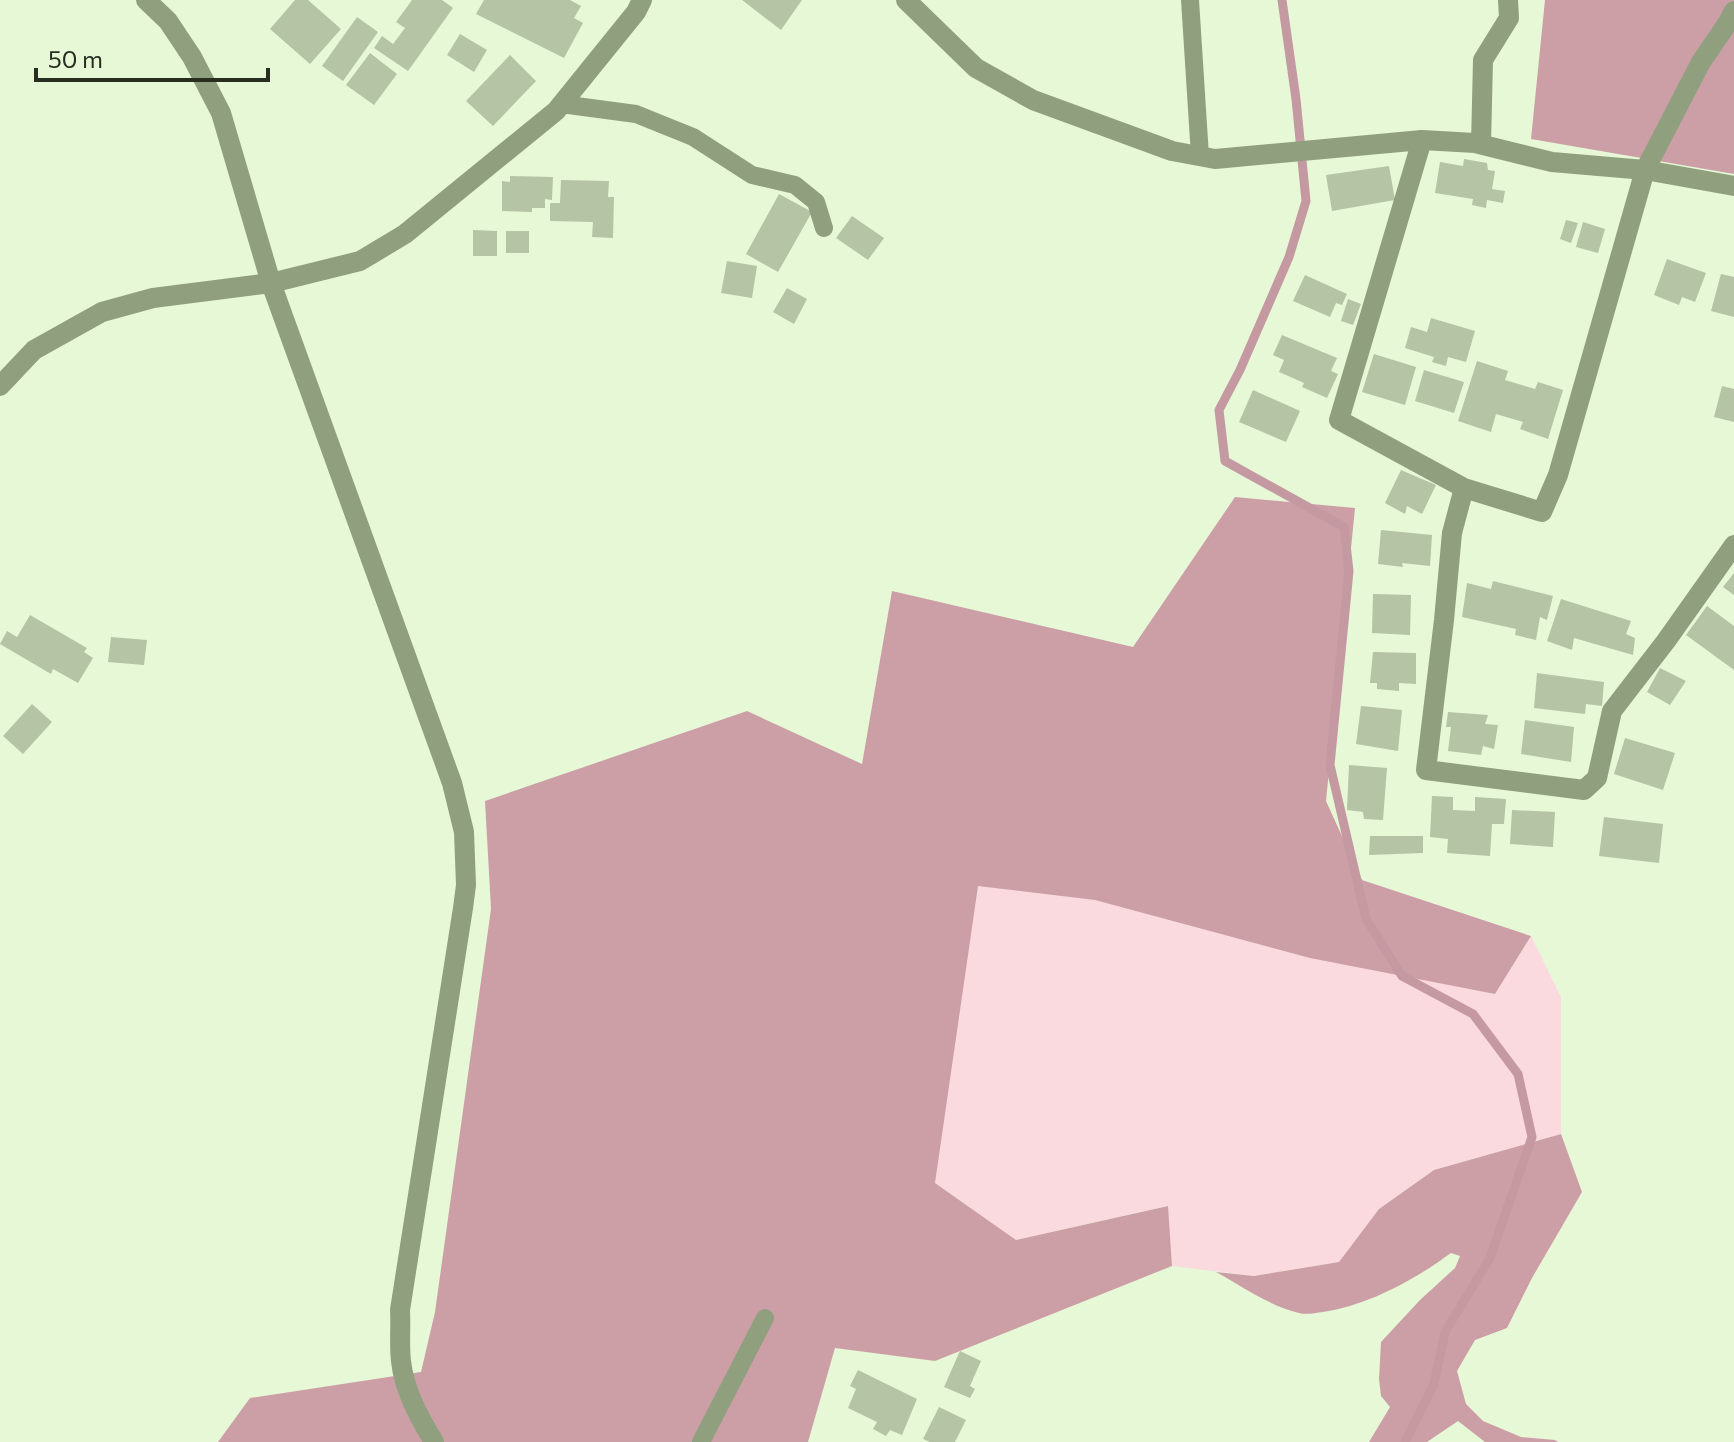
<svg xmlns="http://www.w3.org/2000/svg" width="1734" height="1442" viewBox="0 0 1734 1442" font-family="Commissioner,sans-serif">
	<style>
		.green { fill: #fbdadf }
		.forest { fill: #cc9fa7 }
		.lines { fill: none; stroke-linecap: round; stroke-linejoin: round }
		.stream { stroke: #c599a1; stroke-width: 9 }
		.building { fill: #b4c4a4 }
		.service { stroke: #90a07f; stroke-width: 18 }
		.minor { stroke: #90a07f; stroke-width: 20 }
		.tertiary { stroke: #90a07f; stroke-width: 20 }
	</style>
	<rect width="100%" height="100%" fill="#e7f8d7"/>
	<path class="green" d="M962,866l533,128 36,-58 30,61v137l-127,36 -55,39 -40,53 -85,14 -82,-10 -5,-60 -151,34 -81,-57z"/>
	<path class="forest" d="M1545,0h189v174l-203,-35z
		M1235,497l120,11 -29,293 36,79 169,56 -36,58 -185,-36 -215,-58 -117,-14 -43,297 81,57 152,-34 4,60 -237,95 -100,-13 -27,94h-590l32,-44 171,-26 14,-60 56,-403 -6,-108 262,-90 115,53 30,-173 241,56z
		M1561,1134l21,58 -50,86 -25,50 -32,12 -18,31 9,33 17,17 38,16 34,3 3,2h-73l-27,-21 -31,21h-58l21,-35 -9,-11 -2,-17 2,-37 39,-42 35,-32 5,-12 -9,-3c-37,27 -82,52 -128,59 -8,1 -17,3 -24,1 -30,-7 -57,-27 -83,-41l38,4 85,-14 40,-53 55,-39z"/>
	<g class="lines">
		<path class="stream" d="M1282,0l14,99 10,102 -17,56 -49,113 -21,40 6,51 119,66 5,44 -19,194 36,154 36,57 71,38 45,60 14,63 -42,121 -45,74 -11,52 -29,58"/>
	</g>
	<path class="building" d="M295,0h13l33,29 -31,35 -40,-35z
		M412,0h30l11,8 -45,63 -34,-23 8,-12 11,8 12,-16 -9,-6z
		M484,0h86l11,6 -7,12 9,5 -19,35 -88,-44z
		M742,0h60l-21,30z
		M357,17l21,15 -35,49 -21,-15z
		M460,34l27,16 -13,22 -27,-17z
		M370,53l27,21 -23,31 -28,-20z
		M510,55l26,26 -43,45 -27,-25z
		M1464,159l23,4 1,7 7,1 -3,18 13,2 -2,12 -16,-3 -1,8 -14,-3 1,-6 -38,-6 5,-31 23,4z
		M1389,166l6,34 -63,11 -6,-36z
		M510,176l43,1 -1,23 -7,-1v9h-13v4l-30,-1v-30l8,1z
		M561,180l48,1 -1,16h6l-1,41 -21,-1 1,-15 -43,-1v-18h10z
		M779,194l33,18 -34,60 -32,-18z
		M852,216l32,22 -16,22 -32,-22z
		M1566,220l12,3 -7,20 -11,-4z
		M1583,222l22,7 -7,24 -22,-6z
		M473,230l24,1v25h-24z
		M506,231h23v22h-23z
		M1667,259l39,14 -11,29 -13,-5 -3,8 -25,-10z
		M727,261l30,5 -5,32 -31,-5z
		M1721,274l13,3v40l-23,-6z
		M1305,275l42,19 -5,11 -6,-2 -6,14 -37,-16z
		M787,288l20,11 -13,25 -21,-12z
		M1348,299l13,5 -8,21 -12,-4z
		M1431,318l44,13 -9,31 -18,-5 -2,9 -14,-4 2,-5 -29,-9 6,-21 16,5z
		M1282,335l55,23 -6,13 7,3 -11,24 -25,-11 2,-4 -25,-11 5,-12 -11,-5z
		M1374,354l42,13 -11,38 -43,-13z
		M1477,361l31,10 -3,9 30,9 3,-7 25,8 -15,49 -28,-10 3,-7 -27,-8 -5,18 -33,-11z
		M1424,370l40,12 -10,31 -39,-12z
		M1722,386l12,3v33l-20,-5z
		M1253,390l47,21 -14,31 -47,-20z
		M1401,470l35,15 -14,29 -15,-8 -2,8 -20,-11z
		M1381,530l51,5 -2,31 -28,-3 1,4 -25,-3z
		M1734,573v22l-11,-8z
		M1493,581l60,15 -6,24 -7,-3 -4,23 -21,-5 1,-6 -54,-12 5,-34 24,6z
		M1373,594l38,1 -1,40 -38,-2z
		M1561,599l70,22 -5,13 9,4 -2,17 -59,-17 -2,12 -25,-9z
		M1707,606l27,20v44l-48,-35z
		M30,615l57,33 -3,4 9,6 -15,25 -25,-14 -2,5 -51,-30 7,-13 10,6z
		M111,637l36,3 -3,25 -36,-3z
		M1373,652l43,1v31l-17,-1v8l-22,-2v-6h-7z
		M1660,668l26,13 -16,24 -23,-13z
		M1537,673l67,9 -2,24 -16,-2 -1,10 -51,-6z
		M32,704l20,18 -29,32 -20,-18z
		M1361,706l41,4 -4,41 -42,-7z
		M1448,712l40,3 -3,9 13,1 -4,24 -11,-3 -2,9 -33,-4 3,-24h-5z
		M1525,720l49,7 -3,35 -50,-8z
		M1625,738l50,15 -12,37 -49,-16z
		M1349,765l38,3 -4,52 -19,-1 -1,-7 -16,-2z
		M1432,796l21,1v13l22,1v-14l31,2 -2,25h-12l-2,32 -43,-3 1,-14 -18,-2z
		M1512,810l43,2 -2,35 -43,-3z
		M1604,817l59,7 -4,39 -60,-7z
		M1370,836h53v17l-54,2z
		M960,1351l21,10 -11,25 5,3 -5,9 -26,-11z
		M858,1370l59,29 -15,36 -12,-5 -4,6 -13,-7 4,-7 -29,-14 8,-19 -6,-3z
		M939,1407l27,13 -11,22h-25l-7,-3z"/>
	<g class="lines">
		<path class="service" d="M1190,0l10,156
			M561,104l75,10 57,23 59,38 43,10 21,17 8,26
			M701,1442l64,-124"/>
		<path class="minor" d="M1422,140l-83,280 125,68 78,24 16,-37 87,-305 56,-108 26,-38 7,-13
			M1481,144l2,-84 26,-42 -1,-18
			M1464,488l-12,45 -8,87 -18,150 158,20 13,-12 15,-67 54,-70 68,-96"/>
		<path class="tertiary" d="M146,0l22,21 24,36 29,56 50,170 181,500 12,49 2,53 -3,23 -63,402c1,17 -1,34 1,51 3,29 18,56 33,81
			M906,0l70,68 57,32 139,51 43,8 207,-19 53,3 77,19 93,8 89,16
			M0,386l34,-36 68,-38 51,-14 118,-15 89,-22 45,-27 151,-123 80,-99 6,-12"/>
	</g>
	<path d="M36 68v12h232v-12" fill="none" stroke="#272d21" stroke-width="4"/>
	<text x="48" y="68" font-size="24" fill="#272d21" stroke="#e7f8d7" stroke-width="6" paint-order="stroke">50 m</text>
</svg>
